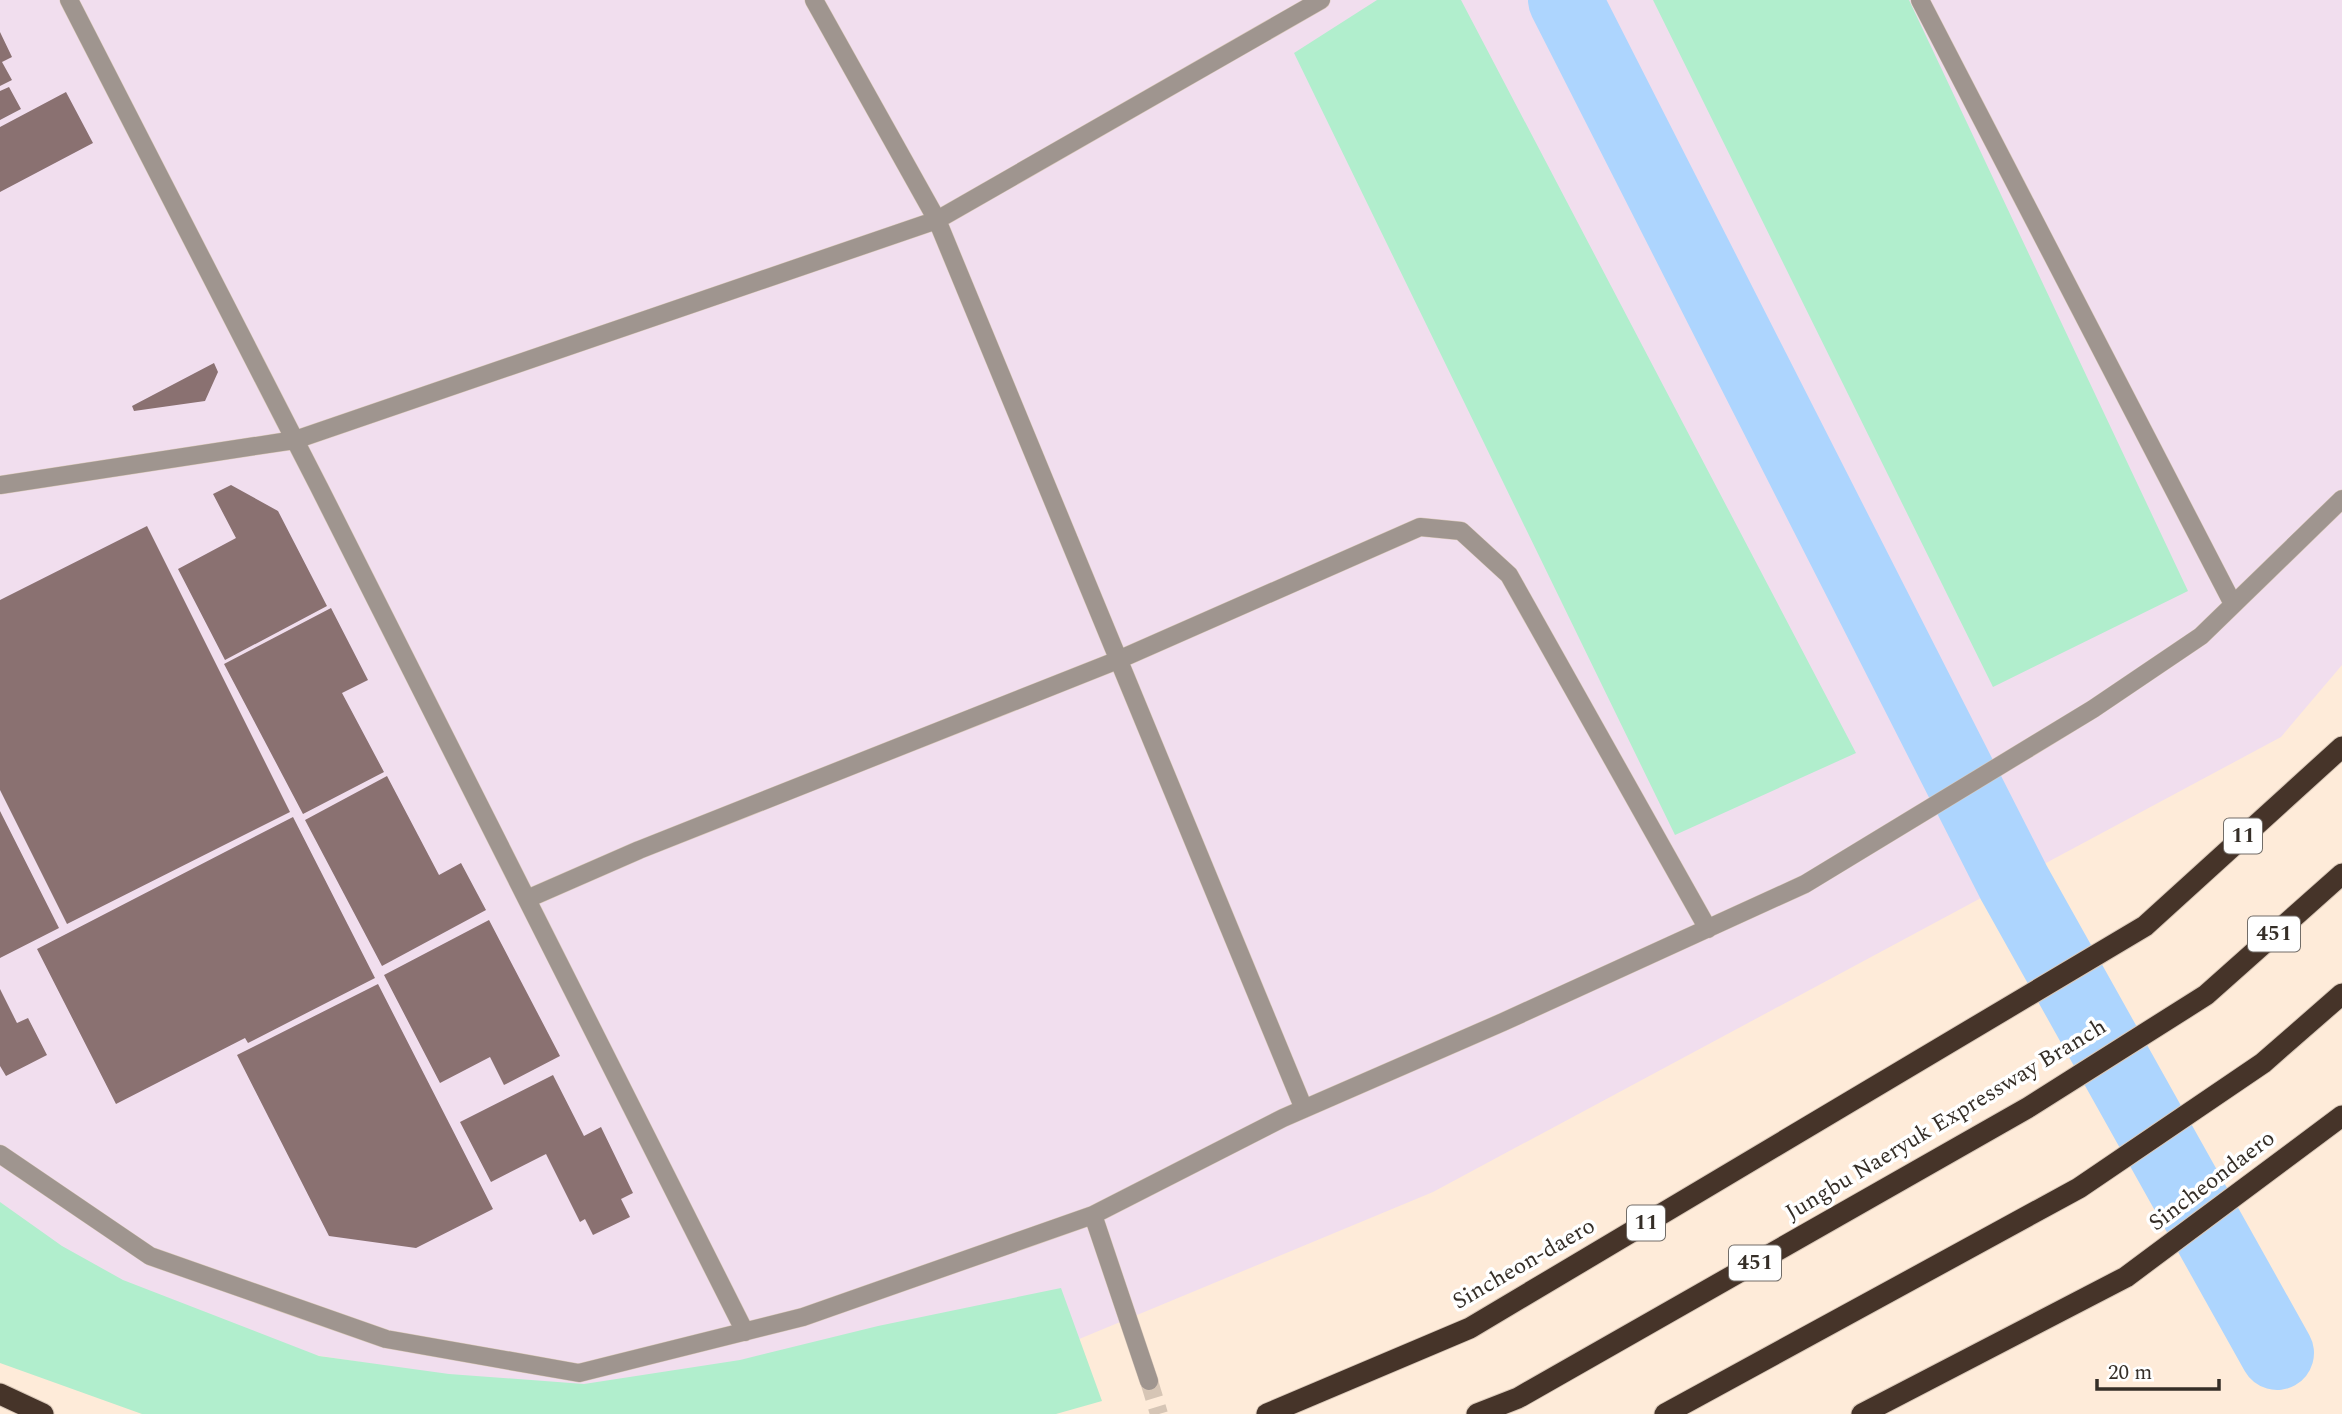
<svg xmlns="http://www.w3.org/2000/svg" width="2342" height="1414" viewBox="0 0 2342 1414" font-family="Spectral,serif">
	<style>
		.industrial { fill: #f1deee }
		.green { fill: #b1eecd }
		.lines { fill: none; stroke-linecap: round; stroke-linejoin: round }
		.river { stroke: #add5fe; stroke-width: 74 }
		.building { fill: #8a7171 }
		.street-tunnel { stroke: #d6c5b5; stroke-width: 18; stroke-dasharray: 18 9; stroke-linecap: butt }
		.street-casing { stroke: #dac9b9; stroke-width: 19 }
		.highway-casing { stroke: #dac9b9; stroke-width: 23 }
		.street { stroke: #9f958f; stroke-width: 18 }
		.highway { stroke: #463429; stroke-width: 21 }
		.labels { text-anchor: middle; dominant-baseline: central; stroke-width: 7; stroke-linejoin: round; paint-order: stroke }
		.shield { fill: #fff; stroke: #726d68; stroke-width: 2 }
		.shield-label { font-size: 21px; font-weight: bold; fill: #352e27 }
		.street-label { font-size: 23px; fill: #352e27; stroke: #fff }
	</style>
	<rect width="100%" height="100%" fill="#feebd9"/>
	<path class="industrial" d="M0,0h2342v665l-61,72 -848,455 -510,212 -223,10 -700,-107z"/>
	<path class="green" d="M1377,0h84l395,753 -181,82 -381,-782z
		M1653,0h256l279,591 -195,96z
		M0,1202l62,44 61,34 196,76 130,18 135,10 156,-24 138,-34 183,-38 41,113 -46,13h-914l-142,-51z"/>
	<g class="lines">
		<path class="river" d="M1565,0l449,883 263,470"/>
	</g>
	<path class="building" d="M0,32l12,25 -10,5 10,18 -12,6z
		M9,87l12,22 -21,11v-29z
		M66,92l27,51 -93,49v-65z
		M214,363l4,9 -13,29 -71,10 -2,-5z
		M231,485l47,26 49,95 -102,54 -47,-91 58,-31 -23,-44z
		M147,526l143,286 -223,112 -67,-134v-190z
		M331,608l37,72 -26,13 42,79 -81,42 -79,-150z
		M387,776l52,99 22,-12 25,47 -104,56 -77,-146z
		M0,811l59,117 -59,30z
		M293,817l82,161 -127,65 -3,-5 -129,66 -79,-155z
		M489,920l71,136 -56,29 -14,-28 -50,26 -56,-108z
		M378,984l115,225 -77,39 -87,-12 -92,-181z
		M0,989l17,34 11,-5 19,37 -41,21 -6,-10z
		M553,1075l31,61 17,-9 32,66 -12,6 9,18 -37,18 -8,-16 -5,3 -34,-68 -55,28 -31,-60z"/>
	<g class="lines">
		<path class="street-tunnel" d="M1149,1381l10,33"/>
		<g class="street-casing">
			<path id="street" d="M69,0l250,487 426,845
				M814,0l123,220 367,889
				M1920,0l313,604
				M0,485l295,-45 642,-220 384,-220
				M527,899l112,-49 479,-190 302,-133 41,4 48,44 199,354
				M0,1154l150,102 236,83 193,34 224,-56 290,-102 190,-97 220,-96 302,-138 288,-175 108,-73 141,-137
				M1093,1215l56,166"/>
		</g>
		<g class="highway-casing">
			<path id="highway" d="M0,1394l43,20
				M1267,1414l203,-86 675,-402 197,-179
				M1477,1414l41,-16 511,-291 177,-112 136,-121
				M1665,1414l414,-226 184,-125 79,-69
				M1862,1414l264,-137 216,-161"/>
		</g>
		<use href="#street" class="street"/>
		<use href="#highway" class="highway"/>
	</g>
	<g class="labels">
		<g class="shield">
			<rect x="2224" y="818.5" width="38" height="35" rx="5"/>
			<rect x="2248" y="916.5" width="52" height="35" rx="5"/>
			<rect x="1627" y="1205.5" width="38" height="35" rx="5"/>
			<rect x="1729" y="1245.5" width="52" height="35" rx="5"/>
		</g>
		<g class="shield-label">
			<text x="2243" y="836">11</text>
			<text x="2274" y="934">451</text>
			<text x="1646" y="1223">11</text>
			<text x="1755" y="1263">451</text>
		</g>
		<g class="street-label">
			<text transform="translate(1946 1120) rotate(-31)">Jungbu Naeryuk Expressway Branch</text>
			<text transform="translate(2212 1181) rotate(-37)">Sincheondaero</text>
			<text transform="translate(1524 1264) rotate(-30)">Sincheon-daero</text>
		</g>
	</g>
	<path d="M2097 1379v10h122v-10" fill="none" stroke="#352e27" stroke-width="3.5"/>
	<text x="2108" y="1379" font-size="21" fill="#352e27" stroke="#ffffff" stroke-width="5" paint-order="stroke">20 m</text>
</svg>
